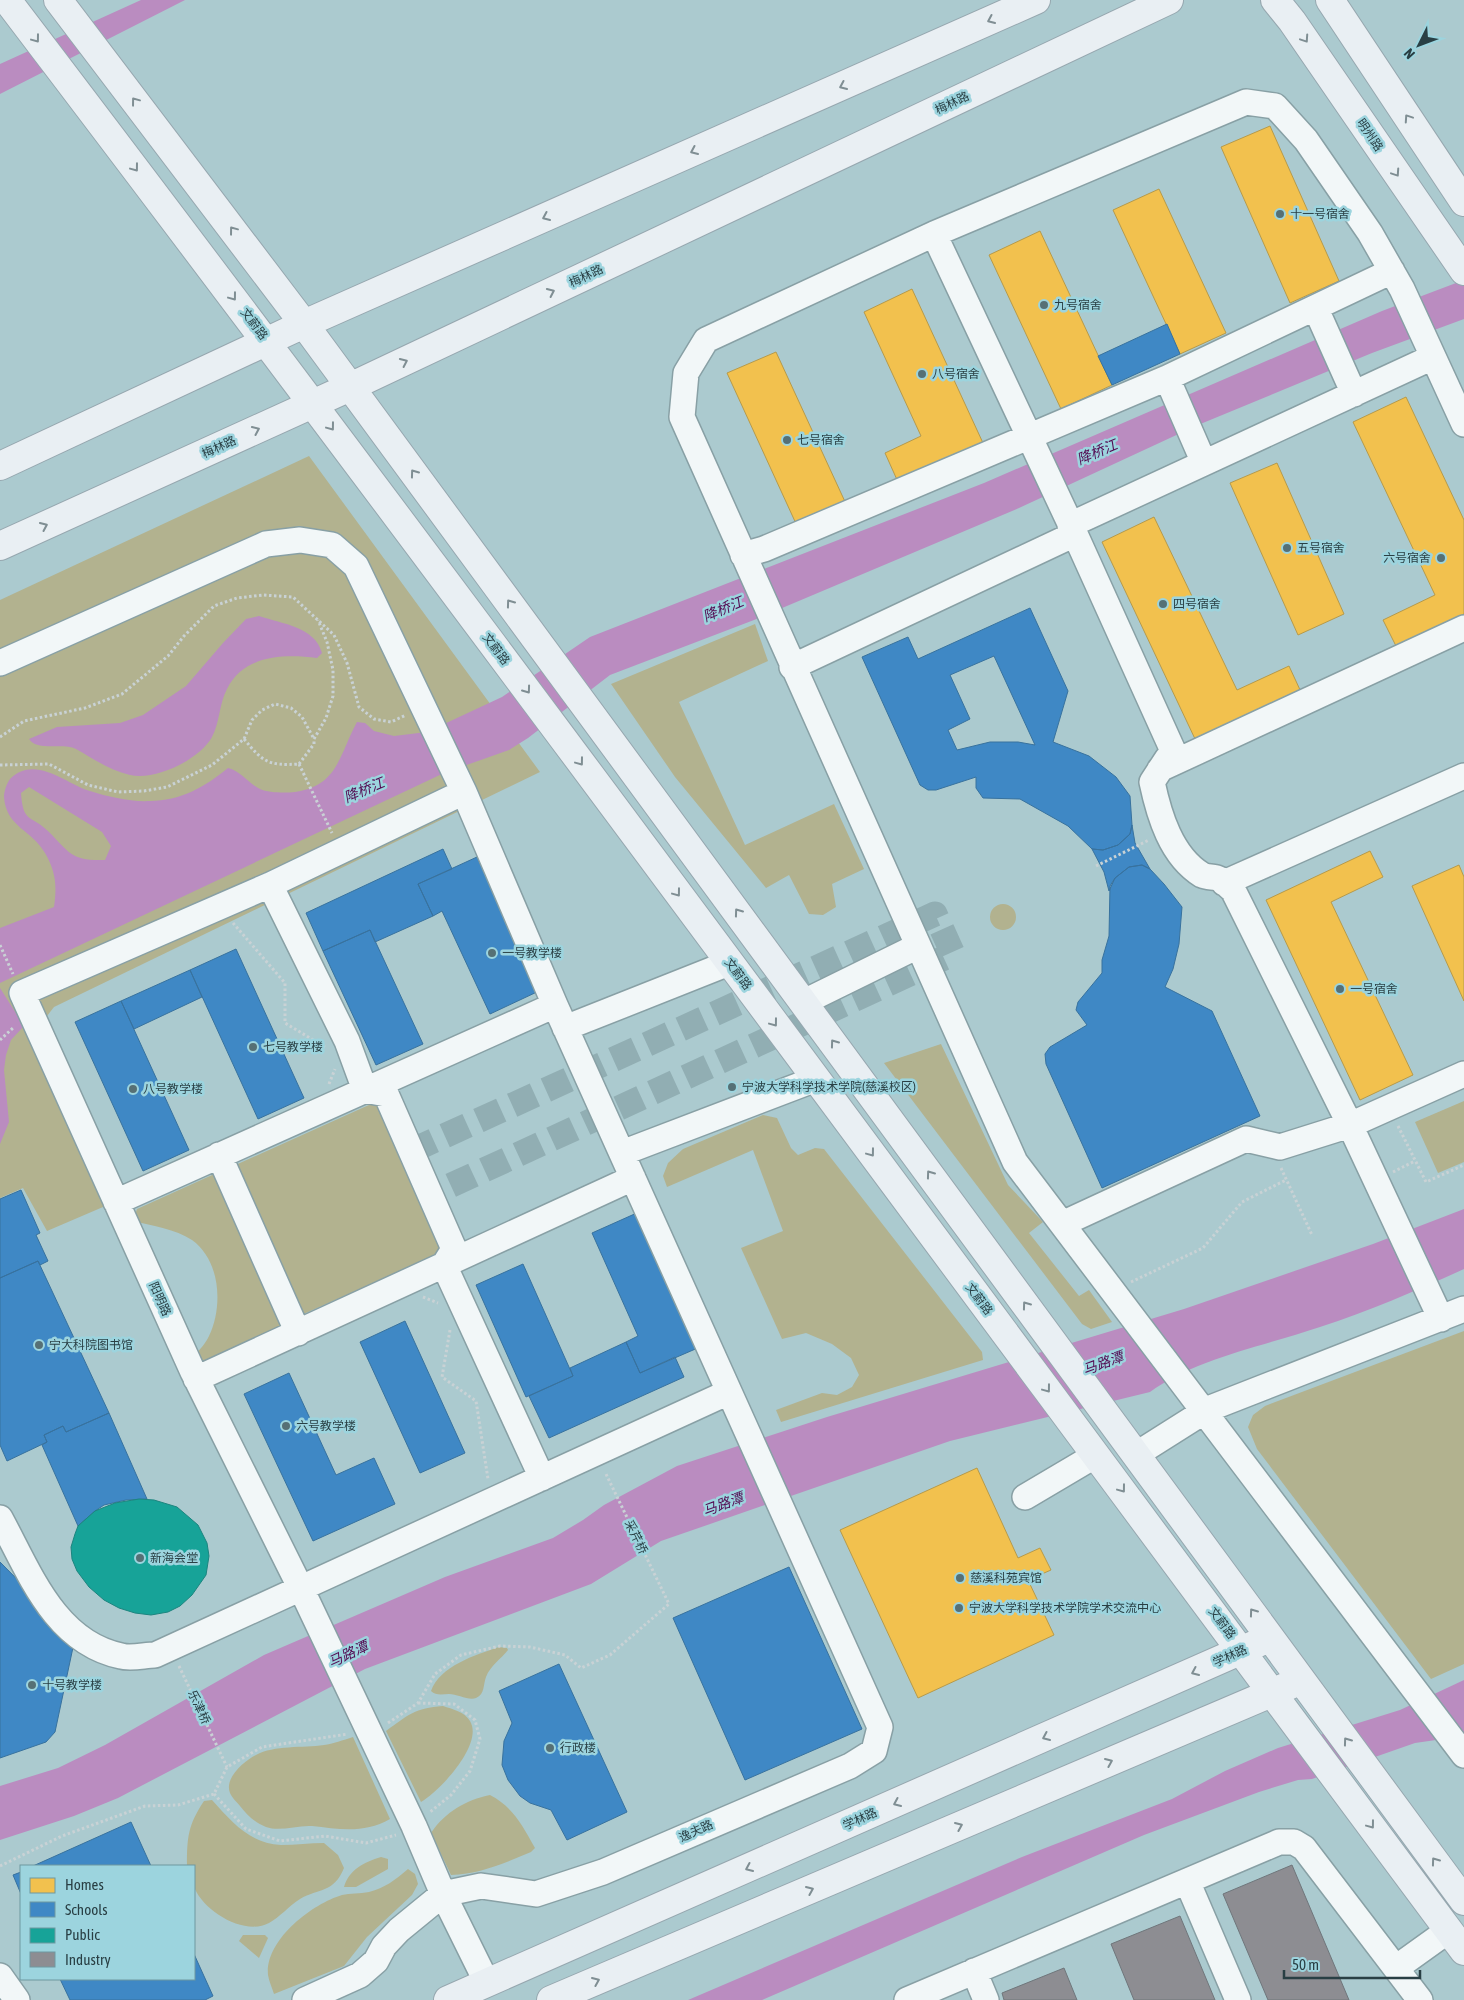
<svg xmlns="http://www.w3.org/2000/svg" width="1464" height="2000" viewBox="0 0 1464 2000" font-family="'Asap Condensed','Noto Sans SC',sans-serif">
	<style>
		.green { fill: #b2b28f }
		.water { fill: #ba8cc0; fill-rule: evenodd }
		.homes { fill: #f2c14e; stroke: #b69a4b }
		.schools { fill: #3f88c5; stroke: #38729e; fill-rule: evenodd }
		.public { fill: #17a398; stroke: #1c857f }
		.industry { fill: #8d8d92; stroke: #6f767b }
		.lines { fill: none; stroke-linecap: round; stroke-linejoin: round }
		.minor-tunnel { stroke: #91aeb3; stroke-width: 25; stroke-dasharray: 25 12; stroke-linecap: butt }
		.minor-casing { stroke: #88a0a5; stroke-width: 28 }
		.major-casing { stroke: #96a7af; stroke-width: 30 }
		.path { stroke: #c9d2d5; stroke-width: 3; stroke-dasharray: 2.5 2.5; stroke-linecap: butt }
		.minor { stroke: #f2f7f8; stroke-width: 25 }
		.major { stroke: #e9eff3; stroke-width: 28 }
		.oneway { stroke: #7f8e93 }
		.poi-dot { fill: #567075; stroke: #9cd4de; stroke-width: 2 }
		.labels { text-anchor: middle; dominant-baseline: central; stroke-width: 5; stroke-linejoin: round; paint-order: stroke }
		.street-label { font-size: 12px; fill: #293f44; stroke: #9cd4de }
		.poi-label { font-size: 12px; fill: #293f44; stroke: #9cd4de; text-anchor: start }
		.water-label { font-size: 14px; font-style: italic; fill: #530850; stroke: #9cd4de }
	</style>
	<rect width="100%" height="100%" fill="#abcacf"/>
	<path class="green" d="M309,456l231,316 -486,235 -21,27 77,170 -63,27 -24,-43 -23,10v-598z
		M755,624l13,37 -89,41 66,143 89,-41 30,65 -32,15 4,23 -13,8 -14,-1 -20,-39 -23,13 -91,-111 -64,-93z
		M990 917a13 13 0 1 1 26 0a13 13 0 1 1-26 0Z
		M941,1044l67,141 35,37 -14,11 50,63 10,-6 23,32 -21,7 -9,-5 -198,-261z
		M380,1100l68,150 -149,66 -68,-149z
		M1464,1101v61l-26,11 -23,-51z
		M763,1115l14,3 14,30 7,7 17,-7 9,1 158,203 1,8 -202,62 -5,-12 46,-17 15,2 15,-8 7,-12 -8,-17 -19,-14 -26,-11 -24,6 -41,-91 42,-17 -30,-81 -86,37 -4,-11 5,-13 15,-14z
		M221,1171l69,154 -83,41 -12,-11c5,-6 11,-12 14,-19 14,-29 12,-75 -17,-96 -17,-11 -39,-14 -59,-19l4,-12z
		M1464,1331v333l-33,15 -174,-230 -9,-22 5,-12 12,-9z
		M499,1647l8,1 1,2c-7,9 -18,16 -22,27 -3,8 -1,17 -10,21 -7,3 -19,-4 -27,-4 -6,0 -13,2 -18,-3 9,-25 44,-36 68,-44z
		M443,1706c9,3 22,6 27,15 14,23 -30,70 -49,81l-35,-71c22,-16 29,-23 57,-25z
		M353,1737l37,82c-26,15 -51,10 -78,7 -15,-1 -32,6 -46,1 -11,-4 -20,-13 -26,-21 -3,-4 -8,-8 -10,-13 -6,-15 14,-32 26,-38 18,-10 47,-7 68,-10 9,-1 19,-5 29,-8z
		M490,1795c23,12 32,30 45,53l-4,4c-26,11 -51,22 -80,23l-20,-42c14,-21 35,-33 59,-38z
		M212,1800c20,22 37,43 69,45 15,0 29,-2 43,-2l14,12 6,13c-10,25 -25,20 -44,31 -11,7 -20,18 -31,24 -24,13 -64,-11 -74,-34 -3,-6 -1,-16 -1,-23h-7c0,-29 1,-41 17,-65z
		M381,1857l7,2v10l-32,18h-12c5,-17 20,-25 37,-30z
		M408,1869l7,5 3,10 -6,11 -45,42 -23,29 -70,28c-2,-6 -5,-13 -6,-19 -3,-35 44,-71 74,-80 8,-2 18,-1 27,-3 16,-4 26,-12 39,-23z
		M243,1935h22l3,3 -9,20 -20,-17z"/>
	<path class="water" d="M141,0h44l-185,94v-30z
		M1464,280v39l-92,34 -174,72 -179,83 -265,112 -144,55 -82,63 -19,12 -65,23 -444,210v-55l54,-21c3,-21 2,-35 -9,-54 -13,-23 -39,-26 -41,-56 0,-6 3,-14 6,-18 25,-25 56,5 80,12 19,6 40,11 60,10 30,0 55,-14 78,-33 13,3 20,15 32,21 9,4 25,4 35,3 43,-6 44,-37 62,-70l8,1 9,8 20,5 33,-4 75,-35 88,-60 394,-154 398,-172zM29,787l73,45 9,14 -6,14c-34,1 -35,-7 -56,-28 -18,-18 -26,-8 -28,-39z
		M259,616c24,8 56,11 63,37l-5,5c-34,-4 -73,-3 -90,31 -8,15 -7,33 -15,48 -12,22 -56,44 -82,38 -21,-5 -36,-16 -54,-26 -13,-7 -38,3 -47,-10l28,-12 63,-4 23,-8 43,-29 37,-43 23,-24z
		M0,988l24,38 -13,14 -5,15 -2,15 5,52 -9,22z
		M1464,1209v60c-48,22 -95,42 -144,58 -53,18 -126,32 -170,65l-200,49 -289,100 -70,43 -226,85 -247,129 -44,18 -74,24v-54l58,-18 47,-23 159,-90 181,-78 108,-39 30,-18 21,-15 73,-39 150,-49 357,-108 189,-65z
		M1464,1680v56l-49,7 -103,36 -14,1 -39,12 -115,43 -382,165h-74l334,-143 150,-58 53,-28 53,-23 122,-38z"/>
	<path class="homes" d="M1270,126l69,155 -49,22 -69,-156z
		M1159,189l67,144 -46,21 -67,-144z
		M1040,231l72,154 -51,24 -72,-154z
		M912,289l71,154 -85,39 -13,-29 36,-17 -57,-124z
		M776,352l71,154 -49,22 -71,-155z
		M1406,397l58,123v94l-68,32 -13,-26 52,-25 -82,-173z
		M1277,463l67,151 -46,21 -68,-152z
		M1154,517l83,173 52,-24 12,26 -105,49 -94,-199z
		M1370,851l13,26 -52,25 82,173 -53,25 -94,-200z
		M1459,865l5,12v124l-52,-115z
		M977,1468l41,90 22,-10 11,22 -23,10 26,55 -136,63 -78,-168z"/>
	<path class="schools" d="M1167,324l13,30 -68,31 -14,-29z
		M1030,608l38,83 -15,51 36,14 27,21 14,19 2,29 -2,9 -12,11 -15,5 -11,-1 -24,-23 -48,-27 -37,-1 -7,-10v-11l-40,13h-8l-8,-5 -58,-128 46,-20 10,22zM994,656l41,89 -17,-3h-28l-33,8 -9,-20 22,-11 -20,-44z
		M1132,825l3,18 15,26 -8,-4 -13,2 -14,11 -6,13 -5,-19 -12,-23 11,1 15,-5 12,-11z
		M443,849l9,20 -34,15 15,32 -58,26 -5,-12 -47,21 -17,-38z
		M477,857l62,134 -49,23 -48,-103 -9,5 -15,-32z
		M1142,865l8,4 14,15 18,23 -3,37 -6,25 -8,18 47,24 48,105 -158,72 -56,-124 -1,-10 5,-7 37,-22 -11,-15 2,-8 24,-29v-13l7,-24 1,-50 5,-8 14,-11z
		M370,930l53,114 -47,21 -53,-114z
		M236,949l68,149 -46,21 -68,-149z
		M190,970l12,27 -68,32 -13,-28z
		M121,1001l68,149 -46,21 -68,-149z
		M21,1190l19,43 -4,2 12,26 -8,4 -2,-4 -38,17v-79z
		M639,1212l61,135 -60,26 -14,-31 12,-6 -46,-103z
		M38,1261l71,152 -43,19 -3,-6 -19,9 3,7 -40,19 -7,-16v-167z
		M523,1264l50,112 -47,21 -50,-112z
		M405,1321l60,132 -45,20 -60,-131z
		M626,1342l14,31 35,-16 9,20 -135,61 -20,-42 44,-20 -3,-8z
		M289,1373l47,102 38,-17 21,46 -82,37 -69,-147z
		M109,1413l38,86 -21,1 -22,5 -9,6 -17,15 -36,-81 5,-3 -3,-7 19,-9 3,6z
		M0,1562l75,76 -20,94 -9,10 -46,16z
		M789,1567l73,162 -117,51 -72,-162z
		M559,1664l68,148 -60,28 -16,-30 -21,-7 -10,-7 -12,-16 -6,-15 2,-24 8,-18 -13,-32z
		M131,1822l20,44h-118z
		M21,1872v22l-8,-19z
		M194,1954l19,42 -8,4h-135l-10,-21h134z"/>
	<path class="public" d="M139,1499l15,1 23,7 21,18 9,18 2,13 -3,19 -14,20 -12,11 -12,6 -17,3 -16,-2 -16,-5 -15,-8 -15,-13 -12,-16 -5,-12 -1,-12 4,-13 3,-8 17,-15 20,-8z"/>
	<path class="industry" d="M1292,1865l57,135h-81l-45,-106z
		M1180,1916l35,84h-81l-23,-56z
		M1064,1968l13,32h-73l-2,-7z"/>
	<g class="lines">
		<path class="minor-tunnel" d="M411,1151l524,-237 18,40 -523,241"/>
		<g class="minor-casing">
			<path id="minor" d="M1316,309l38,85
				M1167,378l37,85
				M1464,424l-62,-135 -32,-56 -64,-93 -31,-34 -29,-4 -312,132 -228,106 -20,33 -4,44 333,745 449,593
				M1070,525l363,-168
				M1075,534l99,219 -7,6 -15,23c7,33 19,74 50,93 5,2 10,2 15,3 6,2 11,8 16,12l117,235 91,194
				M743,555l21,-6 403,-171 225,-107
				M0,663l266,-119 34,-4 32,5 24,21 108,226 91,213 325,722 -6,24 -24,15 -247,106 -67,22 -55,-8 -38,8 -44,36 -15,16 -8,15 -16,14 -55,25
				M792,667l283,-133 -141,-300
				M1160,769l304,-141
				M464,792l-194,93 -248,108 171,379 114,229 107,225 29,68 44,89
				M1224,883l240,-107
				M270,885l77,156 18,49 21,4 68,155 -10,16 98,213
				M804,1002l114,-56
				M565,1028l164,-65
				M622,1153l194,-74
				M219,1155l79,178
				M116,1202l439,-197
				M1062,1224l184,-85 34,8 70,-22 114,-51
				M196,1379l437,-201
				M1203,1411l261,-102
				M1137,1454l68,-43
				M1025,1497l71,-42
				M0,1518c29,53 54,124 121,138 10,3 24,-1 34,-1l574,-263
				M1187,1881l51,119
				M1396,1968l53,-38
				M974,1971l12,29
				M0,1976l17,24
				M907,2000l372,-158h15l10,6 116,152"/>
		</g>
		<g class="major-casing">
			<path id="major" d="M7,0c492,646 972,1300 1457,1951
				M58,0l246,324 1160,1577
				M1275,0l17,21 172,250
				M1330,0l134,202
				M0,466l304,-142 732,-324
				M0,546l350,-159 819,-387
				M448,2000l810,-357
				M551,2000l739,-315"/>
		</g>
		<path class="path" d="M0,737l24,-16 61,-13 37,-14 46,-38 16,-20 30,-30 23,-8 26,-3 30,2 41,38 13,28 12,44 15,12 17,3 15,-7
			M244,739c19,23 24,27 55,25
			M299,764l15,-20v-5l12,-21 7,-22v-26l-6,-28 -9,-22
			M299,764l33,69
			M0,765l49,-1 39,21 30,7 26,-1 23,-4 45,-22 32,-26 8,-19 10,-10 13,-6 16,4 11,9 12,22
			M1096,866l53,-26
			M233,923l52,60v40l40,24
			M0,945l13,29
			M0,1040l14,-13
			M329,1084l6,-15
			M1398,1126l28,56 38,-17
			M1281,1168l31,67
			M1393,1172l22,-11
			M1131,1282l72,-34 39,-46 44,-22
			M423,1297l15,6
			M450,1330l-8,47 34,24 12,78
			M179,1666l48,101
			M418,1703l36,1 21,16 5,19 -10,32 -19,24 -21,17
			M388,1723l30,-20 17,-29 26,-19 39,-9 30,1 35,8 16,13 29,-13 59,-51 -64,-132
			M214,1794l32,35 34,12 45,-5 41,7 30,-8
			M0,1866l62,-30 83,-30 33,-1 36,-11 13,-27 35,-20 86,-13"/>
		<use href="#minor" class="minor"/>
		<use href="#major" class="major"/>
	</g>
	<defs><path id="oneway-chevron" d="M-2-3.5L2.5 0L-2 3.5" fill="none" stroke-width="1.6" stroke-linecap="round" stroke-linejoin="round" transform="scale(1.25)"/></defs>
	<g class="oneway">
		<use href="#oneway-chevron" transform="translate(991 20) rotate(156)"/>
		<use href="#oneway-chevron" transform="translate(36 39) rotate(53)"/>
		<use href="#oneway-chevron" transform="translate(1305 39) rotate(56)"/>
		<use href="#oneway-chevron" transform="translate(843 86) rotate(156)"/>
		<use href="#oneway-chevron" transform="translate(135 101) rotate(-127)"/>
		<use href="#oneway-chevron" transform="translate(1408 118) rotate(-124)"/>
		<use href="#oneway-chevron" transform="translate(694 151) rotate(156)"/>
		<use href="#oneway-chevron" transform="translate(135 168) rotate(53)"/>
		<use href="#oneway-chevron" transform="translate(1396 173) rotate(56)"/>
		<use href="#oneway-chevron" transform="translate(546 217) rotate(156)"/>
		<use href="#oneway-chevron" transform="translate(233 230) rotate(-127)"/>
		<use href="#oneway-chevron" transform="translate(551 292) rotate(-25)"/>
		<use href="#oneway-chevron" transform="translate(233 297) rotate(53)"/>
		<use href="#oneway-chevron" transform="translate(404 362) rotate(-25)"/>
		<use href="#oneway-chevron" transform="translate(331 427) rotate(53)"/>
		<use href="#oneway-chevron" transform="translate(256 430) rotate(-24)"/>
		<use href="#oneway-chevron" transform="translate(414 473) rotate(-126)"/>
		<use href="#oneway-chevron" transform="translate(44 526) rotate(-24)"/>
		<use href="#oneway-chevron" transform="translate(510 603) rotate(-126)"/>
		<use href="#oneway-chevron" transform="translate(527 690) rotate(54)"/>
		<use href="#oneway-chevron" transform="translate(580 762) rotate(53)"/>
		<use href="#oneway-chevron" transform="translate(677 893) rotate(53)"/>
		<use href="#oneway-chevron" transform="translate(738 912) rotate(-126)"/>
		<use href="#oneway-chevron" transform="translate(774 1023) rotate(53)"/>
		<use href="#oneway-chevron" transform="translate(834 1043) rotate(-126)"/>
		<use href="#oneway-chevron" transform="translate(871 1153) rotate(53)"/>
		<use href="#oneway-chevron" transform="translate(930 1174) rotate(-126)"/>
		<use href="#oneway-chevron" transform="translate(1026 1305) rotate(-126)"/>
		<use href="#oneway-chevron" transform="translate(1047 1389) rotate(53)"/>
		<use href="#oneway-chevron" transform="translate(1122 1489) rotate(53)"/>
		<use href="#oneway-chevron" transform="translate(1253 1612) rotate(-126)"/>
		<use href="#oneway-chevron" transform="translate(1195 1672) rotate(156)"/>
		<use href="#oneway-chevron" transform="translate(1046 1737) rotate(156)"/>
		<use href="#oneway-chevron" transform="translate(1347 1741) rotate(-126)"/>
		<use href="#oneway-chevron" transform="translate(1109 1762) rotate(-23)"/>
		<use href="#oneway-chevron" transform="translate(897 1803) rotate(156)"/>
		<use href="#oneway-chevron" transform="translate(1371 1825) rotate(53)"/>
		<use href="#oneway-chevron" transform="translate(959 1826) rotate(-23)"/>
		<use href="#oneway-chevron" transform="translate(1435 1861) rotate(-126)"/>
		<use href="#oneway-chevron" transform="translate(749 1868) rotate(156)"/>
		<use href="#oneway-chevron" transform="translate(810 1890) rotate(-23)"/>
		<use href="#oneway-chevron" transform="translate(596 1981) rotate(-23)"/>
	</g>
	<g class="poi-dot">
		<circle cx="1280" cy="214" r="5"/>
		<circle cx="1044" cy="305" r="5"/>
		<circle cx="922" cy="374" r="5"/>
		<circle cx="787" cy="440" r="5"/>
		<circle cx="1287" cy="548" r="5"/>
		<circle cx="1441" cy="558" r="5"/>
		<circle cx="1163" cy="604" r="5"/>
		<circle cx="492" cy="953" r="5"/>
		<circle cx="1340" cy="989" r="5"/>
		<circle cx="253" cy="1047" r="5"/>
		<circle cx="732" cy="1087" r="5"/>
		<circle cx="133" cy="1089" r="5"/>
		<circle cx="39" cy="1345" r="5"/>
		<circle cx="286" cy="1426" r="5"/>
		<circle cx="140" cy="1558" r="5"/>
		<circle cx="960" cy="1578" r="5"/>
		<circle cx="959" cy="1608" r="5"/>
		<circle cx="32" cy="1685" r="5"/>
		<circle cx="550" cy="1748" r="5"/>
	</g>
	<g class="labels">
		<g class="street-label">
			<text transform="translate(952 103) rotate(-25)">梅林路</text>
			<text transform="translate(1370 135) rotate(56)">明州路</text>
			<text transform="translate(586 276) rotate(-25)">梅林路</text>
			<text transform="translate(254 324) rotate(53)">文蔚路</text>
			<text transform="translate(219 447) rotate(-24)">梅林路</text>
			<text transform="translate(496 649) rotate(53)">文蔚路</text>
			<text transform="translate(738 974) rotate(53)">文蔚路</text>
			<text transform="translate(160 1299) rotate(66)">阳明路</text>
			<text transform="translate(979 1299) rotate(53)">文蔚路</text>
			<text transform="translate(636 1537) rotate(64)">采芹桥</text>
			<text transform="translate(1222 1623) rotate(53)">文蔚路</text>
			<text transform="translate(1230 1656) rotate(-24)">学林路</text>
			<text transform="translate(199 1707) rotate(65)">乐津桥</text>
			<text transform="translate(860 1819) rotate(-24)">学林路</text>
			<text transform="translate(696 1831) rotate(-24)">逸夫路</text>
		</g>
		<g class="poi-label">
			<text x="1290" y="214">十一号宿舍</text>
			<text x="1054" y="305">九号宿舍</text>
			<text x="932" y="374">八号宿舍</text>
			<text x="797" y="440">七号宿舍</text>
			<text x="1297" y="548">五号宿舍</text>
			<text x="1431" y="558" text-anchor="end">六号宿舍</text>
			<text x="1173" y="604">四号宿舍</text>
			<text x="502" y="953">一号教学楼</text>
			<text x="1350" y="989">一号宿舍</text>
			<text x="263" y="1047">七号教学楼</text>
			<text x="742" y="1087">宁波大学科学技术学院(慈溪校区)</text>
			<text x="143" y="1089">八号教学楼</text>
			<text x="49" y="1345">宁大科院图书馆</text>
			<text x="296" y="1426">六号教学楼</text>
			<text x="150" y="1558">新海会堂</text>
			<text x="970" y="1578">慈溪科苑宾馆</text>
			<text x="969" y="1608">宁波大学科学技术学院学术交流中心</text>
			<text x="42" y="1685">十号教学楼</text>
			<text x="560" y="1748">行政楼</text>
		</g>
		<g class="water-label">
			<text transform="translate(1097 452) rotate(-23)">降桥江</text>
			<text transform="translate(723 609) rotate(-23)">降桥江</text>
			<text transform="translate(364 790) rotate(-23)">降桥江</text>
			<text transform="translate(1103 1363) rotate(-20)">马路潭</text>
			<text transform="translate(723 1504) rotate(-20)">马路潭</text>
			<text transform="translate(348 1654) rotate(-25)">马路潭</text>
		</g>
	</g>
	<rect x="20" y="1865" width="175" height="115" fill="#9cd4de" stroke="#6e98a0"/>
	<rect x="30" y="1878" width="25" height="15" fill="#f2c14e" stroke="#6e98a0"/>
	<text x="65" y="1890" font-size="15" fill="#293f44">Homes</text>
	<rect x="30" y="1902" width="25" height="15" fill="#3f88c5" stroke="#6e98a0"/>
	<text x="65" y="1915" font-size="15" fill="#293f44">Schools</text>
	<rect x="30" y="1928" width="25" height="15" fill="#17a398" stroke="#6e98a0"/>
	<text x="65" y="1940" font-size="15" fill="#293f44">Public</text>
	<rect x="30" y="1952" width="25" height="15" fill="#8d8d92" stroke="#6e98a0"/>
	<text x="65" y="1965" font-size="15" fill="#293f44">Industry</text>
	<g transform="translate(1419 45) rotate(228)" stroke="#9cd4de" stroke-width="4" paint-order="stroke">
	<path d="M0-4L9 19L0 12L-9 19Z" fill="#293f44"/>
	<text y="-8" font-size="14" font-weight="bold" text-anchor="middle" fill="#293f44">N</text>
	</g>
	<path d="M1284 1970v8h136v-8" fill="none" stroke="#293f44" stroke-width="2.5"/>
	<text x="1292" y="1970" font-size="15" fill="#293f44" stroke="#9cd4de" stroke-width="4" paint-order="stroke">50 m</text>
</svg>
